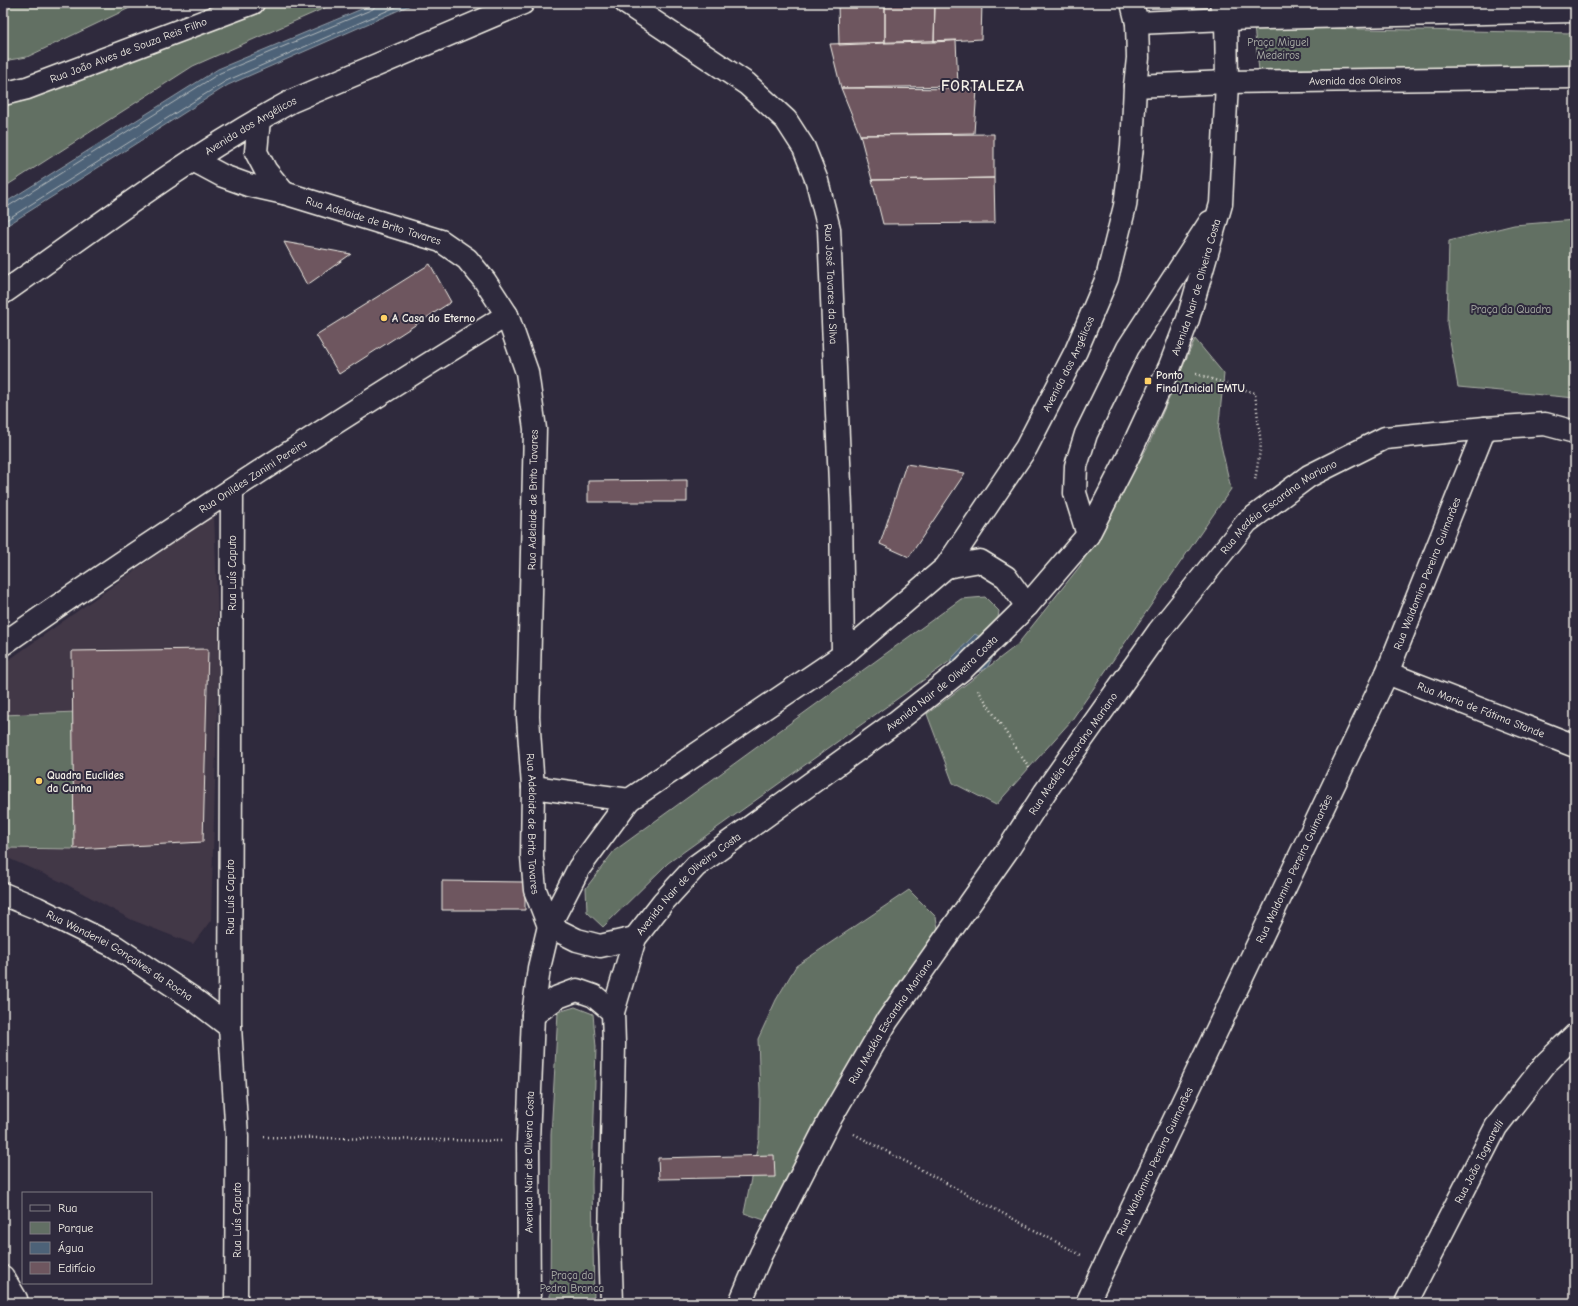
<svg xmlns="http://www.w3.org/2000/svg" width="1578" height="1306" viewBox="0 0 1578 1306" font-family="'Comic Neue',sans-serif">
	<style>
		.built { fill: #423747 }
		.green { fill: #626f64; stroke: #abb0a6 }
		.water { fill: #4d6278; stroke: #909ba5 }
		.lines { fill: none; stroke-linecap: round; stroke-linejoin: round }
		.shore { stroke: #b1b8bb; stroke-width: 1 }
		.building { fill: #6e565f; stroke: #f4f1e8 }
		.minor-casing { stroke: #f4f1e8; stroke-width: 25 }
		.path { stroke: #f4f1e8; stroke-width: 2.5; stroke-dasharray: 1 3; stroke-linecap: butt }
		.minor { stroke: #2f2a3d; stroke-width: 22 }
		.poi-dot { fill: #ffd166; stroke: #2f2a3d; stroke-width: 1.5 }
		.labels { text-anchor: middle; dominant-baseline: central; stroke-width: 4; stroke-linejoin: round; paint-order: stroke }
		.park-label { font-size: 11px; fill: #b2b6ad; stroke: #2f2a3d }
		.street-label { font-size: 11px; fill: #f4f1e8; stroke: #2f2a3d }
		.poi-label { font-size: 11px; font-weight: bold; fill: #f4f1e8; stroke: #2f2a3d; text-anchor: start }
		.district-label { font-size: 15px; font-weight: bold; letter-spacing: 1px; fill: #f4f1e8; stroke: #2f2a3d }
	</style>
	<rect width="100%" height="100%" fill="#2f2a3d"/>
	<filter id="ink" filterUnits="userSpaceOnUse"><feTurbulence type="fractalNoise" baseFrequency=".025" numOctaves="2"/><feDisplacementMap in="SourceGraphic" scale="8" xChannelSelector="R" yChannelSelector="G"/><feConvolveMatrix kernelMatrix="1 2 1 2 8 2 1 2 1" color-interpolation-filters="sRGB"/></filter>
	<g filter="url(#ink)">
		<path class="built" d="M214,514l5,134 -8,272 -18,24 -61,-24 -68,-37 -61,-27v-192z"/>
		<path class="green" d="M3,3h137l-113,54 -24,4z
			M256,3h80l-143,63 -190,122v-101z
			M1254,27l320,6 1,38 -316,-1z
			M1575,220v178l-117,-11 -11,-63 2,-83 65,-16z
			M1195,339l29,35 -6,58 13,57 -160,232 -75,84 -43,-22 -26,-69 90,-69 63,-79 68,-120z
			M985,597l14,14 -2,14 -19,16 -310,222 -65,64 -16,-15 -1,-24 28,-37 347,-252z
			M76,712l-2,137 -71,-1v-133z
			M909,890l27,27 5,28 -165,279 -32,-11 15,-74 1,-47 -2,-53 18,-39 20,-34z
			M575,1007l18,7 3,33 -4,135 2,121h-44l1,-168 7,-123z"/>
		<path class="water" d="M376,3h39l-187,82 -225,143v-24l215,-135z
			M975,634l23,13 -11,21 -41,17 5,-26z"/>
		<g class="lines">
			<path class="shore" d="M3,207h4l213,-134 153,-64 2,-3 1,-3
				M3,222l223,-141 179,-78"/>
		</g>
		<path class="building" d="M838,3h47v40l-46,2z
			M885,3h50l-1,39 -49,1z
			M935,3h47l-1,36 -47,3z
			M956,40l2,46 -117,2 -11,-44z
			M841,88l136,1 -3,44 -114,2z
			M994,134v44l-122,2 -12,-45z
			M994,178l1,45 -112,1 -11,-44z
			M284,242l67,12 -44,31z
			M430,264l21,38 -112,72 -23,-39z
			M906,464l59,9 -56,84 -29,-13z
			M687,480v22h-99v-21z
			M208,649l-5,193 -129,7 -2,-198z
			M442,881l83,1v28h-83z
			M774,1155l1,22 -116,2 -1,-21z"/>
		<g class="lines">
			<g class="minor-casing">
				<g id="minor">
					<path id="s1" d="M626,3l121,81 39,36 18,28 13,33 12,48 12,278 2,148"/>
					<path d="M1137,23l89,-4 349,-8"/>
					<path id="s2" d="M1135,86l92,-4 348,-5"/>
					<path id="s3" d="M3,94l24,-6 226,-85"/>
					<path d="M259,119l-3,33 10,19 18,22"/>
					<path id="s4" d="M193,160l30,16 25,9 36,8 157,48 26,18 18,22 22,34 20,57 8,57 -7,288 5,70 -1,69 3,34 14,36 28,14 23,6 35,-8"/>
					<path id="s5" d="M3,293c94,-66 188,-138 289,-192l231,-98"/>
					<path d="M232,490l-2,537 7,110 -1,166"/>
					<path d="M1088,535l-13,-42 1,-27 10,-32 42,-86 82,-126"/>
					<path d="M946,567l34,-6 26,16 21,29"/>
					<path id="s6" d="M3,644c164,-115 333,-223 504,-329"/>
					<path id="s7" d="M1387,673l188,73"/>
					<path d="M533,787l96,13"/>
					<path id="s8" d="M3,894l34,14 77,38 78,52 38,29"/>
					<path d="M533,1015l25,-18 19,-7 17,6 19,16"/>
					<path d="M3,1277l13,22 1,4"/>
					<path id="s9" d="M529,1303l-1,-162 5,-126 6,-47 10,-42 30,-58 50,-68 214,-145 103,-88 80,-119 50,-97 31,-73 18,-72 7,-59 3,-61 3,-28 -1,-35 -5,-20"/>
					<path id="s10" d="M612,1303l-2,-61 4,-198 -1,-32 22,-74 28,-36 33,-36 200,-144 68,-54 63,-62 61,-71 39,-76 43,-93 18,-47 33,-115 6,-122 -1,-63 -5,-16"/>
					<path id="s11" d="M740,1303l21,-49 68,-133 58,-100 122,-173 36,-56 114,-161 88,-109 62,-46 76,-38 100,-10 60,-4 30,8"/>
					<path id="s12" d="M1087,1303l300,-630 98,-245"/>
					<path id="s13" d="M1406,1303l90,-176 50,-64 29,-28"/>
				</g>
			</g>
			<path class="path" d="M1196,374l59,19 6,52 -6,35
				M978,690l51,78
				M854,1134l227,121
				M264,1137l237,4"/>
			<use href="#minor" class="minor"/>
		</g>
	</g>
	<g class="poi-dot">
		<circle cx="384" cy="318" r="4"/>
		<rect x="1144" y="377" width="8" height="8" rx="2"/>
		<circle cx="39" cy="781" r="4"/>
	</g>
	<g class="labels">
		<g class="park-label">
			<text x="1278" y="42">Praça Miguel<tspan x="1278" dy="13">Medeiros</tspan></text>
			<text x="1511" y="309">Praça da Quadra</text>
			<text x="572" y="1275">Praça da<tspan x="572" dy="13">Pedra Branca</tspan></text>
		</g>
		<g class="street-label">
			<text stroke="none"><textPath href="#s3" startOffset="133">Rua João Alves de Souza Reis Filho</textPath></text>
			<text stroke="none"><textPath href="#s2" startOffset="220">Avenida dos Oleiros</textPath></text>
			<text stroke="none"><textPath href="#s5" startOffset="299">Avenida dos Angélicos</textPath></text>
			<text stroke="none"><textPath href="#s4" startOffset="191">Rua Adelaide de Brito Tavares</textPath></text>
			<text stroke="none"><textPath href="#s1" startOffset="372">Rua José Tavares da Silva</textPath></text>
			<text stroke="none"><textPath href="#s10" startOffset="1249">Avenida Nair de Oliveira Costa</textPath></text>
			<text stroke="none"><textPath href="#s9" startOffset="1160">Avenida dos Angélicos</textPath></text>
			<text stroke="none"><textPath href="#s6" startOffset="301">Rua Onildes Zanini Pereira</textPath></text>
			<text transform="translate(533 500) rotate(-89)">Rua Adelaide de Brito Tavares</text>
			<text stroke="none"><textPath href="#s11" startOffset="968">Rua Medéia Escardna Mariano</textPath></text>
			<text transform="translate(232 573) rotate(-90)">Rua Luís Caputo</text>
			<text stroke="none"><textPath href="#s12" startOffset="805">Rua Waldomiro Pereira Guimarães</textPath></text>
			<text stroke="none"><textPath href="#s10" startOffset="769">Avenida Nair de Oliveira Costa</textPath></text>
			<text stroke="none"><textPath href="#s7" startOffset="101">Rua Maria de Fátima Stande</textPath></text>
			<text stroke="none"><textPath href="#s11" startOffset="644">Rua Medéia Escardna Mariano</textPath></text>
			<text stroke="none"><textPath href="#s4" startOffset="875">Rua Adelaide de Brito Tavares</textPath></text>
			<text stroke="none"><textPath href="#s12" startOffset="481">Rua Waldomiro Pereira Guimarães</textPath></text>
			<text stroke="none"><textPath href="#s10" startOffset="445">Avenida Nair de Oliveira Costa</textPath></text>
			<text transform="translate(230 897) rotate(-90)">Rua Luís Caputo</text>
			<text stroke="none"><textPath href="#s8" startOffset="132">Rua Wanderlei Gonçalves da Rocha</textPath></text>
			<text stroke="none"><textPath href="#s11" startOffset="320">Rua Medéia Escardna Mariano</textPath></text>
			<text stroke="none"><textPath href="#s9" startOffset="141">Avenida Nair de Oliveira Costa</textPath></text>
			<text stroke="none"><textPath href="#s12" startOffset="157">Rua Waldomiro Pereira Guimarães</textPath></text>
			<text stroke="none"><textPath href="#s13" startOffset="159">Rua João Tognarelli</textPath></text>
			<text transform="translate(237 1220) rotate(-90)">Rua Luís Caputo</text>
		</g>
		<g class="poi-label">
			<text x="392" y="318">A Casa do Eterno</text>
			<text x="1156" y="375">Ponto<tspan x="1156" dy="13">Final/Inicial EMTU</tspan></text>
			<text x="47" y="775">Quadra Euclides<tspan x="47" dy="13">da Cunha</tspan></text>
		</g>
		<g class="district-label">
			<text x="983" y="86">FORTALEZA</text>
		</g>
	</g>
	<rect width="1578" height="1306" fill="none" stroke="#2f2a3d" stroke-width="16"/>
	<rect x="8" y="8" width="1562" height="1290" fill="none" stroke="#f4f1e8" stroke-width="1.5" filter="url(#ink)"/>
	<rect x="22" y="1192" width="130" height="92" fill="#2f2a3d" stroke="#7e7a81"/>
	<rect x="30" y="1205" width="20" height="6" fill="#2f2a3d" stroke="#7e7a81"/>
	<text x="58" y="1212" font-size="12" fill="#f4f1e8">Rua</text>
	<rect x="30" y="1222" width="20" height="12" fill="#626f64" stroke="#7e7a81"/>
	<text x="58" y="1232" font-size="12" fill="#f4f1e8">Parque</text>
	<rect x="30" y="1242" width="20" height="12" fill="#4d6278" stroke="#7e7a81"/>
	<text x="58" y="1252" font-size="12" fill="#f4f1e8">Água</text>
	<rect x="30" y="1262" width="20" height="12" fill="#6e565f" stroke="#7e7a81"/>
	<text x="58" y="1272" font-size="12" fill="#f4f1e8">Edifício</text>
</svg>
